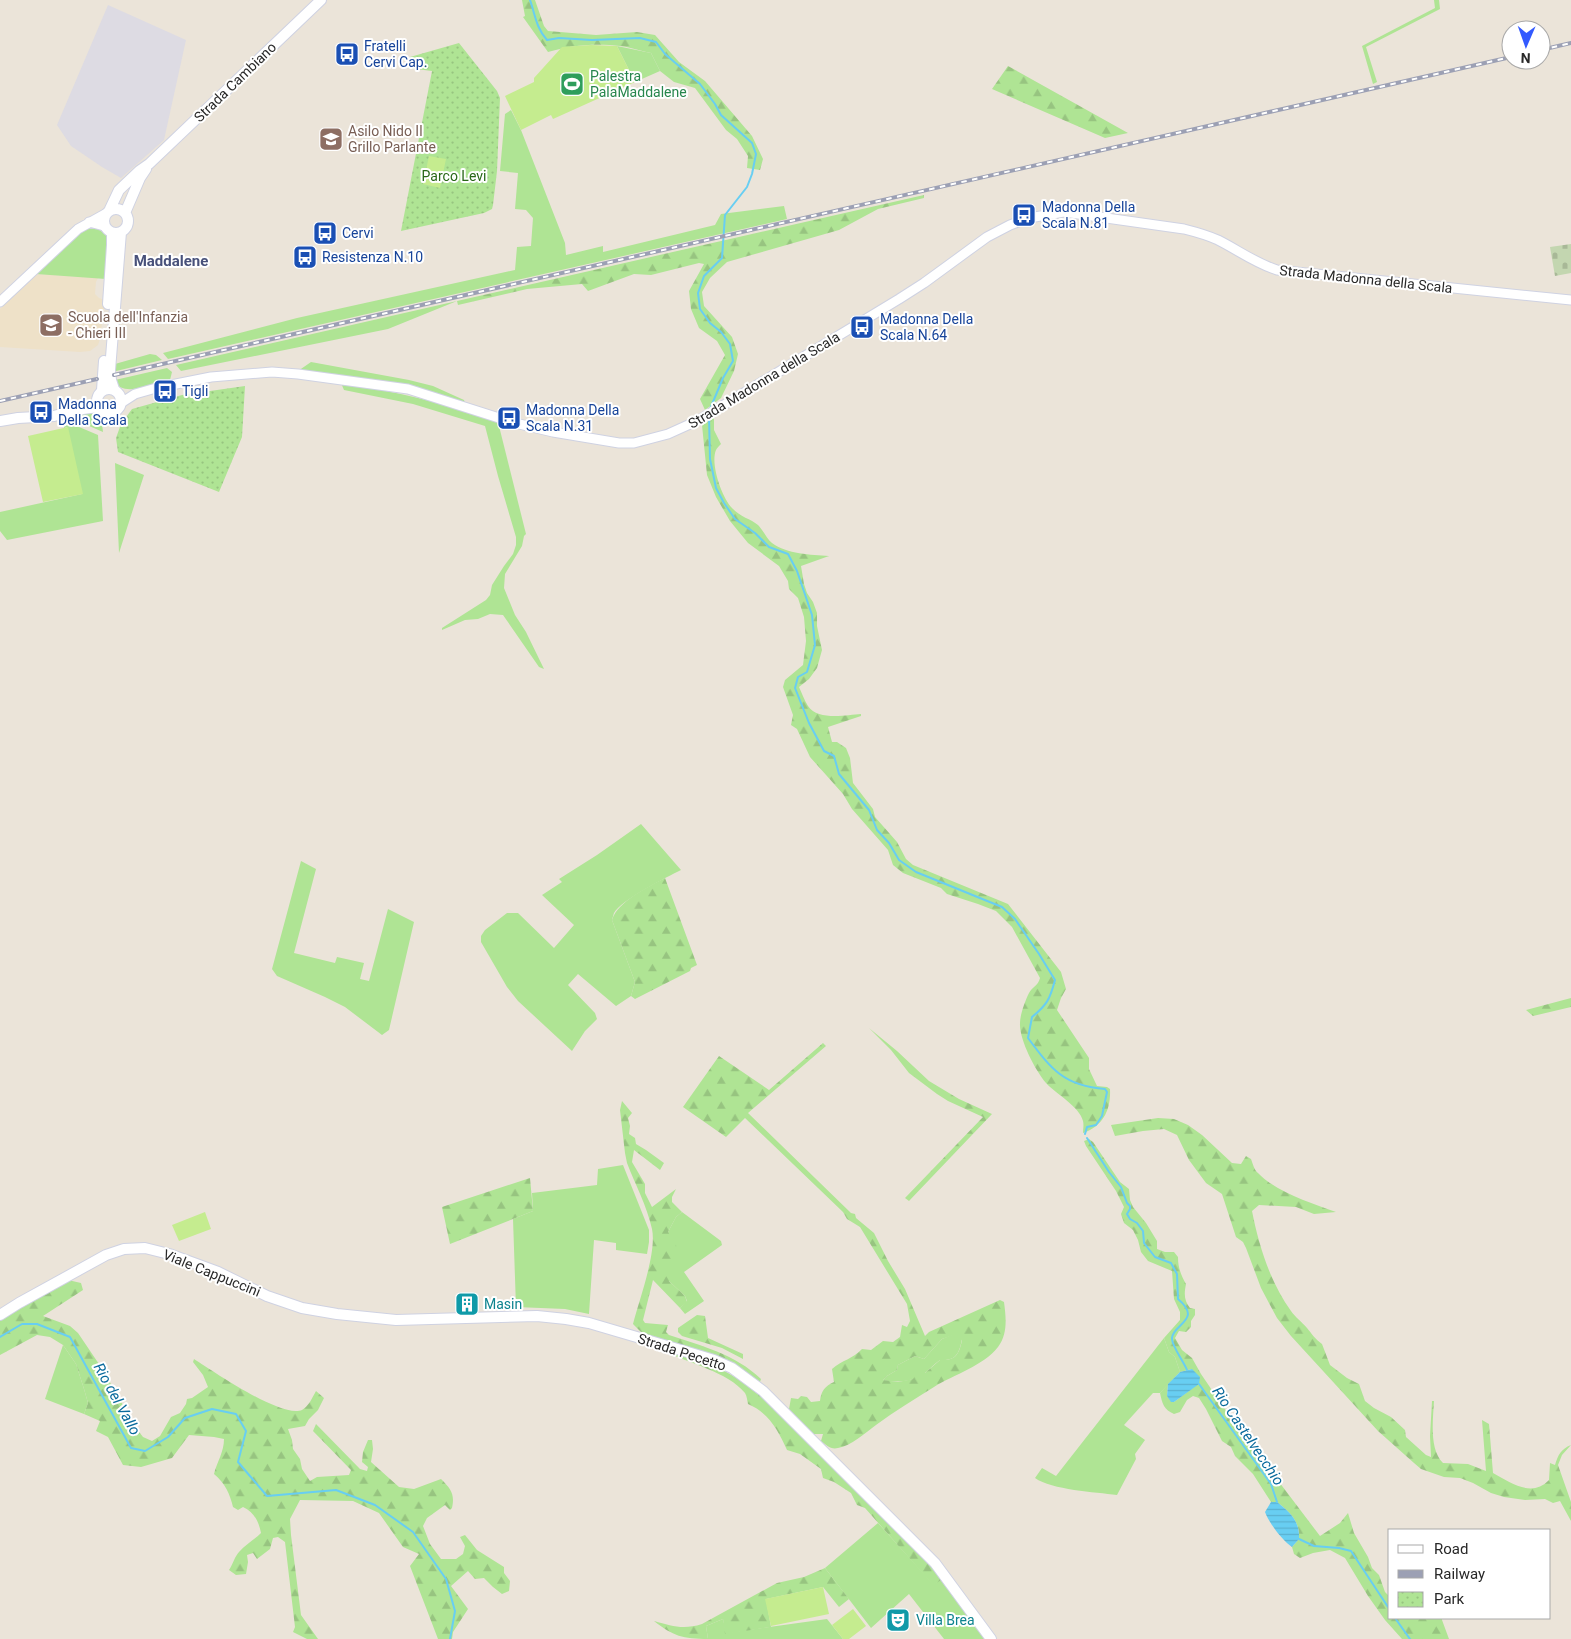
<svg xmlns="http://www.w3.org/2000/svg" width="1571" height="1639" viewBox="0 0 1571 1639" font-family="Roboto,sans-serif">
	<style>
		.industrial { fill: #dddbe3 }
		.education { fill: #eee1c8 }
		.grass { fill: #afe494 }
		.forest { fill: url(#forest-firs); fill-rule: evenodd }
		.cemetery { fill: url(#cemetery-stones) }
		.park { fill: url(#park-dots) }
		.pitch { fill: #c5ec8f }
		.water { fill: url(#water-rules) }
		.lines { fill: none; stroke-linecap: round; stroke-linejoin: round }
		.stream { stroke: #68cef2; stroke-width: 2 }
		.tertiary-casing { stroke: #cfd2e2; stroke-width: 11 }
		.secondary-casing { stroke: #cfd2e2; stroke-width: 12 }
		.tertiary { stroke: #fff; stroke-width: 9 }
		.secondary { stroke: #fff; stroke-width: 10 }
		.rail-casing { stroke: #9ca0b4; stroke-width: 4 }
		.rail { stroke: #fff; stroke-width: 2; stroke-dasharray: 5.5; stroke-linecap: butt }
		.labels { text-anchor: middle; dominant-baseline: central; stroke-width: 4; stroke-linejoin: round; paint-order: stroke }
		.transit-label { font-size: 14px; fill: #164399; stroke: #fff; text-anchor: start }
		.leisure-label { font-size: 14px; fill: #27864d; stroke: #fff; text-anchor: start }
		.street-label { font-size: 14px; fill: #282828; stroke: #fff }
		.education-label { font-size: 14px; fill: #785e54; stroke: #fff; text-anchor: start }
		.park-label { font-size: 14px; fill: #286717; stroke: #fff }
		.culture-label { font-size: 14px; fill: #0d838f; stroke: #fff; text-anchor: start }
		.neighbourhood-label { font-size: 15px; font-weight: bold; fill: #48517a; stroke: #fff }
		.water-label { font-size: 15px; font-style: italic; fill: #096a9c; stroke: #fff }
	</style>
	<defs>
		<pattern id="forest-firs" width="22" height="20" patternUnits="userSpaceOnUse" patternTransform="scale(1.25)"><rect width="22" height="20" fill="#afe494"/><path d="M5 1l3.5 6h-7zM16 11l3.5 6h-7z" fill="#97c480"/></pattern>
		<pattern id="cemetery-stones" width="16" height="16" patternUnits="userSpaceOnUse" patternTransform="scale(1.25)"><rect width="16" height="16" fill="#c3d6b0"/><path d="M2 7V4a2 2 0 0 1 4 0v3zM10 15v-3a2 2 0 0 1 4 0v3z" fill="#a8b897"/></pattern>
		<pattern id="park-dots" width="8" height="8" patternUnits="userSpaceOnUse" patternTransform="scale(1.25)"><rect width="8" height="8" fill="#afe494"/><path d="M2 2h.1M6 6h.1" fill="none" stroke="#97c480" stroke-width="1.8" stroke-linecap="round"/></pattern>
		<pattern id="water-rules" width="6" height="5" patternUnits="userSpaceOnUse" patternTransform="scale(1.25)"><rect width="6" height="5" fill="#68cef2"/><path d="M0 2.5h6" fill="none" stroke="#5ab1d0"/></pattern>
	</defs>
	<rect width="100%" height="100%" fill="#ebe4d9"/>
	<path class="industrial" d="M108,5l78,35 -22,100 -43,38 -19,-11 -31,-21 -14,-21z"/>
	<path class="education" d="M36,274l62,4 -2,4 -1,12 4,4 6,2 -5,39 -2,6 -8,6 -10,1 -80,-5v-38z"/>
	<path class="grass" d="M1434,0h5l1,9 -74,38 11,35 -4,2 -11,-38 73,-38z
		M617,46l34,7 9,18 -25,11z
		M511,110l10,20 44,113 1,12 37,-9v6l112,-27 6,-11 63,-8 3,13 -619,140 -5,-6 134,-35 218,-48 2,-23 14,-1 2,-28 -7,-8 -11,-1 3,-36 -18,-2 5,-57z
		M95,227l12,8 2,7 -3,37 -70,-5 46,-42 7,-4z
		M457,301l-69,28 -207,42 -5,-6z
		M150,354l6,1 6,5 -50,12 3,-8z
		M311,362l98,18 24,6 31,14 1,3 -167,-32z
		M167,368l5,4 -2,8c-13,3 -50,19 -55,0z
		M341,383c54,9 105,19 157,39l28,112 -2,2 -2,10 -17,28 -1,14 11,27 11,17 18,37 -5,-2 -36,-52 -13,-1 -12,5 -13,1 -23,10v-2l44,-28 4,-5 2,-10 12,-19 9,-12 3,-9v-8l-18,-61 -13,-50 -72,-22 -69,-14z
		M89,411c12,3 13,10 14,21l-30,-13 -1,-3z
		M72,424l26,11 5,86 -96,19 -7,-9v-19l82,-18 -15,-67 -3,1v-2z
		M115,463l29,12 -25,78z
		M641,824l40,46c-14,7 -60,30 -67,43 0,0 -2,7 -2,7l23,62 -4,14 -15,10 -38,-32 -10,11 27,28 2,6 -12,12 -13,20 -54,-50 -11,-14 -26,-45v-6l4,-6 22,-17h11l36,35 20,-23 -32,-30 20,-13 -3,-3 38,-24z
		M301,861l15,8 -22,84 41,10 2,-6 27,6 -4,16 9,2 19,-72 26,13 -25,108 -7,5 -37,-28 -20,-10 -48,-21 -5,-7z
		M623,1165l26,65v12l-2,12 -31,-4v-7l-22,-3 -5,74 -24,-5 -49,-2 -3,-88 20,-8 -1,-18 65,-8 1,-16z
		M682,1212l39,29 1,4 -38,27 20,29 -19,13 -5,-6 7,-7 -2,-5 -16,-15 -1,-49 8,-15z
		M954,1334l8,5c-3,15 -6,22 -22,21 -6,4 -10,9 -15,13 -11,9 -30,10 -42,7l4,-4 10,-6 1,-5 17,-9 9,3 18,-20z
		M1164,1338l5,14 6,5 5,15 -20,21h-7l-29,32 21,15 -10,14 1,5 -19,36c-22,-3 -65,-5 -82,-17l7,-10 14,8z
		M63,1345l13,19 8,25 4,14 -4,11 -39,-15z
		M878,1523l55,61 10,-5 44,60h-43l-35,-45 -38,34 -46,-60z
		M723,1619l3,14 101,-14 16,20h-135l-2,-13z"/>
	<path class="forest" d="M522,0h13l9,26 4,5 48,4 41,-3 18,3 24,27 26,19 47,55 11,23 -3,11 -13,-2 1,-12 -11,-17 -11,-9 -31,-42 -21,-6 -14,-11 -9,-18c-10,-2 -21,-6 -31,-7 -23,-3 -50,-1 -72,6l-25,-35 2,-1z
		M1008,66l120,67 -23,5 -113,-49z
		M924,195v3l-46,11 -39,21 -112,32 -17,16 -8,14 2,14 28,31 6,17 -4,17 -13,27 -16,12 -5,-11 25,-44 -8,-14 -18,-13 -8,-19 -2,-18 15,-27 -5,-1 -48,12 -17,-1 -46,17 -6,-7 -55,5 -69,16 -1,-4z
		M714,418v12l7,14c-2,2 -4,4 -5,6 -6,14 6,48 16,58 8,9 19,11 26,17 5,5 9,14 14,18 15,11 39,12 57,13l-28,10 3,18 3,9 6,9 4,11v13l5,24 -5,18 -8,11 -10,8c3,6 5,13 9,19 10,15 38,9 53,8v2l-33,11 4,15h5l9,6 4,10 3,25 20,26 2,8 22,25 9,17 7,6 95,39 53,68 5,17 -5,9 -4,12 32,48v11l8,17 10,1 3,2c1,21 -7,37 -27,44 0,-3 1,-8 0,-12 -3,-14 -28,-28 -37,-38 -11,-13 -27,-44 -26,-60 0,-8 5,-22 9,-30 3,-6 9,-7 11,-15l-28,-51 -16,-16 -18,-7 -31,-10 -6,-6 -38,-15 -10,-8 -5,-15 -36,-41 -9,-15 -33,-37 -13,-28 -6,-4 2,-10 -10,-28 2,-7 18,-15 3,-24 -2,-24 -6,-19 -9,-9 -1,-8 -9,-15 -31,-23 -18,-22 -14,-24 -9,-22 -5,-50z
		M665,878l32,87 -6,3 -1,3 -55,28 -4,-3 4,-14 -23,-62c6,-19 36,-33 53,-42z
		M1571,998v9l-38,9 -7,-6z
		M869,1028l28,23 32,30 30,18 33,15 -83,87 -4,-3 78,-81 -35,-16 -11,-7 -28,-21 -18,-23z
		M823,1043l3,3 -78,67 103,100 4,1 1,4 18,15 14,28 17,28 20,47 4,-4 71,-32 4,2c2,15 4,32 -6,45 -15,19 -43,27 -64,40 -19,12 -39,24 -58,38 -11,8 -25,21 -38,23 -7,2 -12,-3 -17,-7l2,-7h-10l-24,-25 2,-11 7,1 3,-3 6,1 4,5 9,-1c1,-10 5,-15 14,-19l-2,-13c10,-9 21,-10 30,-20l9,1 12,-9 10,1 7,-5 2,-12 5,2 3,-6 -3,-17 -47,-77 -13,-8 -4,-7 -98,-94 -19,19 -43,-30 36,-51 50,34zM954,1335l8,5c-3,14 -6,21 -22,20l-15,13h-8l-4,6 -15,3 -15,-2 4,-4 10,-6 1,-5 17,-9 9,3 18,-20z
		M622,1101l10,12 -4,5 2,8 -1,8 6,4 1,6 10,6 18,13 -4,7 -26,-20 -2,12 13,22v9l7,14 24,-18 -4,8v5l10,10 -6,5 -8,15 8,13 3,18 -10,18 16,15 2,6 -7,6 -27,-28 -10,40 2,3 23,2 -2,7 3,3c33,11 66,19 92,44l-2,6 -15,-12 -99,-37 -12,-12c6,-24 24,-71 19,-95 -5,-23 -17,-45 -25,-66l-2,-10 -5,-43z
		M1158,1118l16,1 14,6 14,10 30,28 9,1 5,-8 5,3c2,5 3,11 7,14 18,19 53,30 78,39l-22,2 -18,-7 -37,-2 -7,6c7,35 18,71 39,100 4,6 11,11 16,17 5,6 8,11 15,16l8,21 17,13 12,6 6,17 9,7 17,9 14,13 1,7 20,18 5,2 -1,-21 2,-35h2c-1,19 -5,48 9,62l25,1 18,7 -4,-51 7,4 4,49c18,10 39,25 56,7l1,-17 5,2c3,-10 6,-16 16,-20l-9,10 -4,10 13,37v19l-11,-20 -7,2 -8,-4 -20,1 -21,-3 -13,-4 -18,-10 -13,-5 -16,-1 -23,-8 -7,-6 -36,-32 -87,-95 -14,-18 -16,-30 -15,-40 -3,-6 -7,-5 -14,-43 -16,-11 -17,-23 -12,-25 -13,-6 -21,2 -28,5 -4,-11z
		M1089,1139l4,3 27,40 9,7 1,11 3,7 13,16 11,18v8l8,3h9l4,5c0,11 3,18 8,27 -2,10 -2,16 4,24l5,1v6l-4,6v6l-5,5 -7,-1 -4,7 7,12 10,8 9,16 34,50 85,112 20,-13 8,-10 6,20 14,24 4,11 7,7 6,17 5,5v21h52v2l7,19h-47l-17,-19 -17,-24 -23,-38 -15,-8 -17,3 -13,5 -6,-4 -2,-7 7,-8c1,-18 -9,-27 -22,-37h-6l-18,-28 -18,-18 -4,-9 -9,-6 -16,-32 -7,-11 -6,-2 -6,4 -7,12 -6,2c-10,-4 -12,-11 -14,-21l8,-9 -1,12 7,6 20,-15 -2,-18 -12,3 -5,-15 -6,-5 -5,-14 16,-18v-8l-6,-13 -2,-28 -24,-10 -7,-9 -3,-12 -5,-10 -9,-7 -3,-9 3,-7 -8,-16 -30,-45 -2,-5z
		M530,1178l3,33 -83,33 -8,-37z
		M68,1280l13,3 2,7 -40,26 27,10 8,7 25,37 33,58 7,9 9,4 8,-5 11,-19 9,-4 6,-9 1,-5 5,-1 16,-11 -5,-12 -10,-13 1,-3c19,12 88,60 108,51 7,-4 10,-12 14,-19l8,7 -6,12 -9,9 -4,7 -17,3 4,11 1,9 7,10 2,10 8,12 7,-4 32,-2 2,-5 -38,-39 3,-7 44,45 7,2 1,-4 -6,-5 1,-10 5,-12h4l1,9 -2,13 28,25 15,2 27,-10c10,10 14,15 11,29l-2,2 -5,-5 -18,13 -4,8 7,18 11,15h15l7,-5 2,-8 -5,-9 5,-2 12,15 27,17v6l6,8 -1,10 -7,3 -9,-7 -9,-9 -9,1 -7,-8 -17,15 17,23 -15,23 -1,7h-14l-28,-73 9,-12 -16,-7 -24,-34 -26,-12 -53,-1 -10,19 1,16 10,80 17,24h-11l-14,-7 2,-5 -10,-85 -7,-5 -5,1 -3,11 -13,10 -4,-6 -6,2 1,7 -2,12 -10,1 -7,-5c4,-6 6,-14 10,-18 7,-8 15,-12 22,-19 -2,-11 -7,-21 -18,-26l-5,3 -5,-3c-3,-13 -8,-24 -19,-33 3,-12 10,-22 10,-35l-10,-2 -25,-2 -17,23 -31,9 -18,-2 -15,-28 -12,-6 4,-10 -16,-7 4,-11 -4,-14 -8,-25 -13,-19 -13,-8 -13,-2 -37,20v-36z
		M697,1315l8,1 3,22 35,16v5l-21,-11 -40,-12 -4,-4v-4z
		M665,1347c35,11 66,25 96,47l158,157 24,28 -10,6 -68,-77 -8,-3 -6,-12 -17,-11 -11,-4 -2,-9 -21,-15 -13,-4c-9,-20 -18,-37 -39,-46 -1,-4 -1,-8 -3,-11 -17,-21 -57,-30 -81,-42z
		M825,1568l24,31 -10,8 -16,-20 -57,12 5,28 -46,7 -2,-15 -17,7 2,13c-25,0 -35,-3 -54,-18 18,5 29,9 48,3l75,-41 27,-6z"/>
	<path class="cemetery" d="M1571,244v29l-16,3 -5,-29z"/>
	<path class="park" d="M459,43l38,48 3,7 -3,73 -4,34 -1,4 -8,4 -83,18 31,-160 -24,-3 2,-11z
		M245,386l-3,51 -23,55 -101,-40 -2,-14 5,-14 11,-15 50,-14z"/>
	<path class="pitch" d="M591,45l26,1 18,36 -82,37 -2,-4 -30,15 -16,-34 29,-14v-4l28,-31z
		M429,156l17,3 -6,29 -17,-4z
		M68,427l15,67 -40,8 -15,-66z
		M205,1212l6,17 -32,12 -7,-16z
		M823,1587l6,27 -58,12 -6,-27z
		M853,1609l13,17 -17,13h-6l-11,-14z"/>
	<path class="water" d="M1192,1369l8,8 -1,7 -25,18h-3l-4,-6 1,-12 12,-12z
		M1271,1502h6c13,10 23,19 22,37l-7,8c-10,-7 -23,-24 -27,-35z"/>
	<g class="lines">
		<path class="stream" d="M530,0c5,14 6,28 17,40l12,-2 33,2 48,-2 16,4 9,12 35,30 15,20 6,11 31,28 4,11 -4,20 -5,13 -22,28 -3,43 -18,18 -6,17 2,16 10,14 11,9 9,12 3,17 -10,17 -13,31
			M709,417l1,42 6,29 8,15 11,16 20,14 14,14 19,7 9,17 15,44 3,30 -8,27 -9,5 -3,11 14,35 15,28 10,5 5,18 30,36 8,20 12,13 10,17 17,12 86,35 13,12 24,35 16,26c-5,19 -8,25 -23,37l-4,21c23,31 36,48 77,51l2,3 -5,24 -6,9 -9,2 -2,7
			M1087,1138l22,34 12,15 6,16 3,3v3l-3,5 3,5 7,4 6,8 1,12 11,14 16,6 6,11 1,25c25,21 -5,25 -6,39 -1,7 12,24 15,32
			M0,1337l22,-13h15l33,13 61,111 14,3 23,-14 17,-19 27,-9 24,5 10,17 -8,31 29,34 69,-6 39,15 38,27 33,47 9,32 -5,28
			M1199,1384l72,100 6,18
			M1299,1539l15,7 25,2 12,3 39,59
			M1395,1618l15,21"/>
		<g class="tertiary-casing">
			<path id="tertiary" d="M89,222l15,4
				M0,302l78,-73 27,-15
				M121,403l14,-9 21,-6 55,-11 61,-5 26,2 110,15 107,34 38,9 66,11h15l34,-9 31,-14 200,-121 25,-16 63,-46 23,-12 19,-7 35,-6 120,17c12,3 23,6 34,11 20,10 37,23 59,30l294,30"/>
		</g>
		<g class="secondary-casing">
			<path id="secondary" d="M104 221a12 12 0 1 1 24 0a12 12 0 1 1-24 0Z
				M110,209l9,-19 20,-19 10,-7 172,-164
				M125,213l15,-35 6,-9
				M108,304l4,-59v-12
				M97 401a12 12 0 1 1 24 0a12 12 0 1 1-24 0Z
				M114,389l-3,-9 -1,-10 11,-138
				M102,390l2,-29
				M0,421l18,-3 36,-2 21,-6 23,-3
				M0,1315l19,-12 87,-48 18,-6 21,-1 24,6 49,18 49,24 35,12 35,6 59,6 141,-4 29,3 23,4 102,30 23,7 18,8 31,23 172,172 56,76"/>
		</g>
		<use href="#tertiary" class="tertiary"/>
		<use href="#secondary" class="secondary"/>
		<g class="rail-casing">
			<path id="rail" d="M1541,50l30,-7
				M114,375l1397,-318
				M0,401l97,-22"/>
		</g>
		<use href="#rail" class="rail"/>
	</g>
	<defs>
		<g id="bus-square" transform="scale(1.25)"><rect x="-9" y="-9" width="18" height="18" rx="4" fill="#1a4fb4" stroke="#fff"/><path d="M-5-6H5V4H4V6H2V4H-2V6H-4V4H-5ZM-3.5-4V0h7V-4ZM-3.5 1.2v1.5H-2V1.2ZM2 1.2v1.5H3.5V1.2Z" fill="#fff"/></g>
		<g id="stadium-square" transform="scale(1.25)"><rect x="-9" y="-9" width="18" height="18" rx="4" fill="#2e9e5b" stroke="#fff"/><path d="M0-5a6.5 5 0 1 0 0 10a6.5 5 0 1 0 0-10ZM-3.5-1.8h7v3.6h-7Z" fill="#fff"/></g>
		<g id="school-square" transform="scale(1.25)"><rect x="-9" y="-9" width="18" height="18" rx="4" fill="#8d6e63" stroke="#fff"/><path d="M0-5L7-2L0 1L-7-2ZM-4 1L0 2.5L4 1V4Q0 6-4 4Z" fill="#fff"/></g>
		<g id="building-square" transform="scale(1.25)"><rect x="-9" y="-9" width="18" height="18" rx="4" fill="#0f9aa8" stroke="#fff"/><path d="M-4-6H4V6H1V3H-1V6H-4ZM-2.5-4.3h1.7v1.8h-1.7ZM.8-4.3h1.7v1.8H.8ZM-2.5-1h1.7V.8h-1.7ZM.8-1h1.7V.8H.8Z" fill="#fff"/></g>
		<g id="theatre-square" transform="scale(1.25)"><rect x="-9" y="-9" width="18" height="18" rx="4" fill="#0f9aa8" stroke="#fff"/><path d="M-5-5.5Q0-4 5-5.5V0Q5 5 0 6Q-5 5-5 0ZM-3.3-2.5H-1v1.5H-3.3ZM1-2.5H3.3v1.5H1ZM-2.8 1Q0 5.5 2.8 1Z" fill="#fff"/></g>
	</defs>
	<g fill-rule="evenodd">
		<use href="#bus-square" x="347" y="54"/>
		<use href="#stadium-square" x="572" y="84"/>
		<use href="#school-square" x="331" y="139"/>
		<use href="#bus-square" x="1024" y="215"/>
		<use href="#bus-square" x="325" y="233"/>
		<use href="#bus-square" x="305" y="257"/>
		<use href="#school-square" x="51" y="325"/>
		<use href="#bus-square" x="862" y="327"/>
		<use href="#bus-square" x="165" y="391"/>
		<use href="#bus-square" x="41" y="412"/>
		<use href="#bus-square" x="509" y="418"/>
		<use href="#building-square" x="467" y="1304"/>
		<use href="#theatre-square" x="898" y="1620"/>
	</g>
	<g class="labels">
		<g class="transit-label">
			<text x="364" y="46">Fratelli<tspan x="364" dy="16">Cervi Cap.</tspan></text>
			<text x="1042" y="207">Madonna Della<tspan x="1042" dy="16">Scala N.81</tspan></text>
			<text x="342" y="233">Cervi</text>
			<text x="322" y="257">Resistenza N.10</text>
			<text x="880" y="319">Madonna Della<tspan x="880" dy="16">Scala N.64</tspan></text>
			<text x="182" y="391">Tigli</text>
			<text x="58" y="404">Madonna<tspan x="58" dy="16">Della Scala</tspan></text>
			<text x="526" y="410">Madonna Della<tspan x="526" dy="16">Scala N.31</tspan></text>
		</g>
		<g class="leisure-label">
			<text x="590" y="76">Palestra<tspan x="590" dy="16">PalaMaddalene</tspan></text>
		</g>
		<g class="street-label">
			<text transform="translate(235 82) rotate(-44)">Strada Cambiano</text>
			<text transform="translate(1366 279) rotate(6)">Strada Madonna della Scala</text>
			<text transform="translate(764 380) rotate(-31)">Strada Madonna della Scala</text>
			<text transform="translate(212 1273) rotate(22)">Viale Cappuccini</text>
			<text transform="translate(682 1352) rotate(18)">Strada Pecetto</text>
		</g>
		<g class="education-label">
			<text x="348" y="131">Asilo Nido Il<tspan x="348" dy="16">Grillo Parlante</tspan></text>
			<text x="68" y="317">Scuola dell'Infanzia<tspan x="68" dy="16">- Chieri III</tspan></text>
		</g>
		<g class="park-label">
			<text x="454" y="176">Parco Levi</text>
		</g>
		<g class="culture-label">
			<text x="484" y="1304">Masin</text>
			<text x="916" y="1620">Villa Brea</text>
		</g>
		<g class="neighbourhood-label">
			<text x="171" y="261">Maddalene</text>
		</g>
		<g class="water-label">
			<text transform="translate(117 1399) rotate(61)">Rio del Vallo</text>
			<text transform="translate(1248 1436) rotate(56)">Rio Castelvecchio</text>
		</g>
	</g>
	<rect x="1388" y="1529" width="162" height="90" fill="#ffffff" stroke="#a9a9a9"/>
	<rect x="1398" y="1545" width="25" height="8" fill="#ffffff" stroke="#a9a9a9"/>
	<text x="1434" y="1554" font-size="15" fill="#282828">Road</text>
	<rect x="1398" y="1570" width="25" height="8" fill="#9ca0b4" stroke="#a9a9a9"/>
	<text x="1434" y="1579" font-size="15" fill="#282828">Railway</text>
	<rect x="1398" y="1592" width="25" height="15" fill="url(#park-dots)" stroke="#a9a9a9"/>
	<text x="1434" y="1604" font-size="15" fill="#282828">Park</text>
	<g transform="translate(1526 45) rotate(182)"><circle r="24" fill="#ffffff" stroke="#a9a9a9"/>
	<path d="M0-4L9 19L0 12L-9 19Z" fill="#335aff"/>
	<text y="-8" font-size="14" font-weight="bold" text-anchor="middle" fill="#282828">N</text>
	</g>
</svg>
